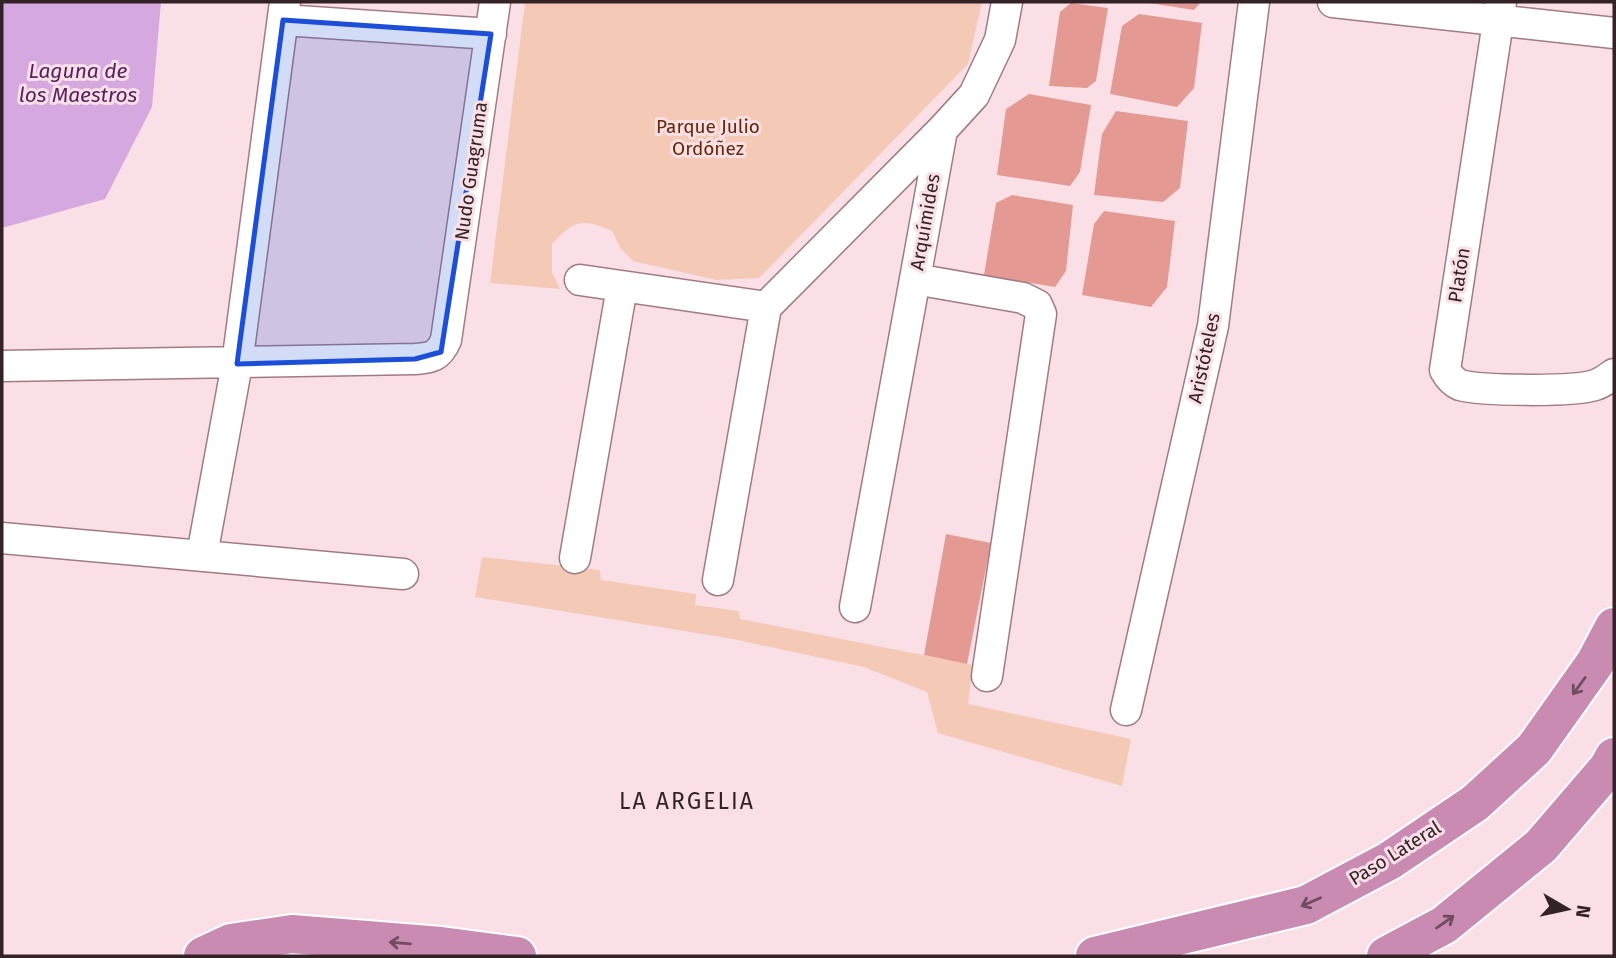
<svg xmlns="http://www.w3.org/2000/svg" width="1616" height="958" viewBox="0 0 1616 958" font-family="'Fira Sans',sans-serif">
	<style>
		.green { fill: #f4c9b5 }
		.water { fill: #d5a8e0 }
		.building { fill: #e49992 }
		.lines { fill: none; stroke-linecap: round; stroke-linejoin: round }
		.minor-casing { stroke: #a17b84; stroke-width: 33 }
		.highway-casing { stroke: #fff; stroke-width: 42 }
		.minor { stroke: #fff; stroke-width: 30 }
		.highway { stroke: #ca8bb3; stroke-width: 38 }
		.oneway { stroke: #6f4d5f }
		.marked { fill: #1d4ed8; fill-opacity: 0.2; stroke: #1d4ed8; stroke-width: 5; stroke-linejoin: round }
		.labels { text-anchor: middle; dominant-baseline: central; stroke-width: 6; stroke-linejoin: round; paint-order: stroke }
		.park-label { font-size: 19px; fill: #652904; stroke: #fae0e6 }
		.street-label { font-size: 19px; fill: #332327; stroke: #fae0e6 }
		.water-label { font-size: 21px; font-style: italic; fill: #562163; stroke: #fae0e6 }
		.quarter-label { font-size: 23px; letter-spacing: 2px; fill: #332327; stroke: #fae0e6 }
	</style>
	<rect width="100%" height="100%" fill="#fae0e6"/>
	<path class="green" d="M525,2h457l-14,62 -209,214 -43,2 -83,-19 -12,-12 -9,-18c-30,-13 -38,-11 -60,13v28l8,17 -70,-6z
		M482,557l118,13 1,10 95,14 -1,11 44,6 1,8 233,46 -5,39 163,35 -9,47 -184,-53 -11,-41 -63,-25 -131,-28 -258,-42z"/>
	<path class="water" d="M2,2h159l-9,105 -47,92 -103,29z"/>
	<path class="building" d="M1143,2h58l-7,8z
		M1071,3l37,5 -12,73 -9,7 -38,-2 11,-74z
		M1139,14l63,9 -8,65 -17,19 -67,-13 12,-68z
		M1029,94l62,11 -11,67 -10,14 -73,-11 9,-66z
		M1116,111l72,10 -8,67 -17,14 -69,-7 8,-61z
		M1012,195l61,10 -7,66 -11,16 -71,-12 12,-72z
		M1104,211l71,10 -8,66 -16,20 -69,-12 12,-71z
		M946,534l45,9 -24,121 -43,-9z"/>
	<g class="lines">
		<g class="minor-casing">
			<path id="minor" d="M1333,2l281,31
				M1501,2l-56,368c4,7 8,12 15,15 21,6 115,7 135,0 7,-2 13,-7 19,-11
				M283,20l208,14
				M942,130l-27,149 108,19 14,7 4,9 -54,362
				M580,280l186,27
				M2,366l413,-7c17,-1 24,-3 31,-19l49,-338
				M2,538l401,36
				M202,555l35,-191 48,-362
				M575,558l47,-271
				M718,580l48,-273 176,-177 32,-35 26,-55 7,-38
				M855,607l60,-328
				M1126,710l87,-384 41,-324"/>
		</g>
		<g class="highway-casing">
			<path id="highway" d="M203,956l28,-13 61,-9 149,12 76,10
				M1095,956l211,-51 83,-44 86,-58 59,-54 61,-86 19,-36
				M1386,956l58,-31 97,-79 67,-78 6,-11"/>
		</g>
		<use href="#minor" class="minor"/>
		<use href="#highway" class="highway"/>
	</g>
	<defs><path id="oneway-shaft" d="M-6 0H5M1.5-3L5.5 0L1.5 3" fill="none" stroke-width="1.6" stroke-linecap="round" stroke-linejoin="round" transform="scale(1.75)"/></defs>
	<g class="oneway">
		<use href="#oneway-shaft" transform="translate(1579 686) rotate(126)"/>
		<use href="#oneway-shaft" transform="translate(1311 902) rotate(156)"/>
		<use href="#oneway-shaft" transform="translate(1445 922) rotate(-35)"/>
		<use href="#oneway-shaft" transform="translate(400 943) rotate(-175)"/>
	</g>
	<path class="marked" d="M283,20l208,14 -50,318 -26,7 -178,5z"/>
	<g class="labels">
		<g class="park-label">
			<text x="708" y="126">Parque Julio<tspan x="708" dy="22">Ordóñez</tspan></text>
		</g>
		<g class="street-label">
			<text transform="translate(471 171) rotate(-82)">Nudo Guagruma</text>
			<text transform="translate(925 222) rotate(-80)">Arquímides</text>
			<text transform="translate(1459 275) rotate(-81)">Platón</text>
			<text transform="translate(1204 358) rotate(-78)">Aristóteles</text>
			<text transform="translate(1395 853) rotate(-32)">Paso Lateral</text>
		</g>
		<g class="water-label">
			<text x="78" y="71">Laguna de<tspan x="78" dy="24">los Maestros</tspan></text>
		</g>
		<g class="quarter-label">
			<text x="687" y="801">LA ARGELIA</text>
		</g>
	</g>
	<rect width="1616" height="958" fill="none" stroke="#332327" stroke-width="7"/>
	<g transform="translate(1567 909) rotate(99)" stroke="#fae0e6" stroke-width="5" paint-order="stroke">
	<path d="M0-5L12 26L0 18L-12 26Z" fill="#332327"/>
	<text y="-10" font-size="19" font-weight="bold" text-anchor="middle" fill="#332327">N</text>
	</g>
</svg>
